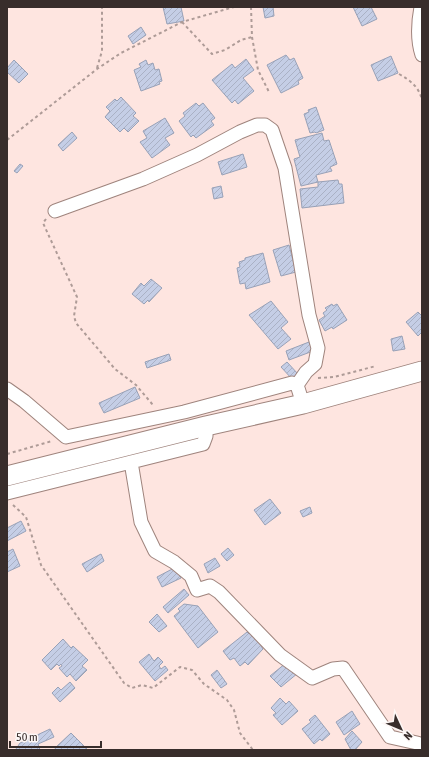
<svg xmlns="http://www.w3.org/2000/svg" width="429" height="757" viewBox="0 0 429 757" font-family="'Asap Condensed',sans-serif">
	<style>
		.building { fill: url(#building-hatch); stroke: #98a1b7 }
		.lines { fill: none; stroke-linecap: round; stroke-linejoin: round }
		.minor-casing { stroke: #9f847d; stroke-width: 15 }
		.secondary-casing { stroke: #9f847d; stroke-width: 21 }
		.path { stroke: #ae9b97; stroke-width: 2; stroke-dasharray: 3 3; stroke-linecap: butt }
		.minor { stroke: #fff; stroke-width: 13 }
		.secondary { stroke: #fff; stroke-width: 19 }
	</style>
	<defs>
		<pattern id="building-hatch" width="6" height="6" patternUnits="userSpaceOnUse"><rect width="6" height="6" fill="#c5cee6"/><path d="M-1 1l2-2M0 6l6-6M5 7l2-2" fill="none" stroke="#aab1c5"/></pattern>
	</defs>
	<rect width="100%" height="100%" fill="#fee5e0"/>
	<path class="building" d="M163,7h18l3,14 -17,3z
		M263,7h10l1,9 -9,2z
		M353,7h18l6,12 -15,7z
		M141,27l5,8 -13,9 -5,-8z
		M286,55l4,5 4,-2 9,20 -5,3 1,3 -18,9 -14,-28z
		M391,56l7,17 -20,8 -7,-16z
		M246,59l8,11 -11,8 11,13 -16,13 -3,-4 -3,3 -20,-23 20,-16 3,4z
		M14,60l14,14 -9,9 -12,-11v-4z
		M146,60l2,5 5,-2 2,7 4,-1 3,12 -3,1 1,2 -19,7 -7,-21 7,-3 -2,-3z
		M121,97l15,16 -3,3 6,5 -11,11 -4,-4 -4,4 -15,-15 5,-6 -4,-4 9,-8 2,2z
		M196,103l3,3 4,-3 12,15 -4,3 3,4 -18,13 -3,-3 -2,2 -12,-16 6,-5 -2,-3z
		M316,107l8,23 -8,3 -1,-1 -5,1 -6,-19 5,-2 -1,-2z
		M165,118l9,15 -9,5 5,7 -18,13 -12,-16 7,-4 -4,-7z
		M72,132l5,6 -14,13 -5,-6z
		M322,133l2,8 5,-1 8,24 -7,3 2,4 -16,4 2,7 -17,4 -7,-27 6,-2 -5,-17z
		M243,154l4,13 -25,8 -4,-13z
		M20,164l3,2 -6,7 -3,-2z
		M338,180l1,4h3l2,19 -42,5 -2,-19 18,-2v-5z
		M221,186l2,11 -9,2 -2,-11z
		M289,245l7,27 -15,4 -8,-26z
		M263,253l7,29 -24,7 -1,-6 -5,1 -3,-16 3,-1 -1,-5 6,-2v-2z
		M151,279l11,9 -13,14 -1,-2 -4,4 -12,-10 9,-11 3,3z
		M271,301l17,21 -7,6 10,11 -13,10 -29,-34z
		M332,304l1,2 4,-2 10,16 -14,9 -1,-2 -7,4 -6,-11 6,-4 -2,-3 4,-3 -2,-2z
		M418,312l4,4v16l-4,4 -12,-14z
		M402,336l3,13 -12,2 -2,-12z
		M309,342l4,9 -24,9 -3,-9z
		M169,354l2,6 -24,8 -2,-6z
		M287,362l11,12 -6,5 -11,-12z
		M135,387l5,11 -36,15 -5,-10z
		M270,499l11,14 -16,12 -11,-15z
		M310,507l2,6 -9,4 -3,-6z
		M21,521l5,10 -19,10v-13z
		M228,548l6,7 -7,6 -6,-7z
		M13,549l7,17 -13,6v-20z
		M101,554l3,7 -17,11 -5,-8z
		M215,558l5,8 -12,7 -4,-9z
		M176,567l5,11 -19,9 -5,-10z
		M184,589l5,6 -21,18 -5,-6z
		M184,604l14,2 20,26 -20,16 -24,-32 6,-5 -2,-2z
		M157,614l10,12 -8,6 -10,-10z
		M247,632l2,2 2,-2 12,12 -2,2 2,3 -15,16 -3,-3 -5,4 -6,-8 -4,2 -7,-9z
		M63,639l8,9 2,-2 15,14 -6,6 5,4 -11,11 -6,-7 -3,3 -8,-9 3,-2 -1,-2 -2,2 -2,-2 -6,6 -9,-10z
		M149,654l5,7 4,-4 5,5 -4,4 2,3 4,-3 3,4 -13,11 -16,-19z
		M286,663l12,10 -17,14 -11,-11z
		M217,670l10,14 -6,4 -10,-13z
		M70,682l5,6 -15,14 -8,-9 6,-6 3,3z
		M280,698l6,6 3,-3 9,10 -16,14 -9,-10 3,-2 -5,-5z
		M352,711l8,13 -16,11 -8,-13z
		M315,715l15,19 -8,7 -2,-2 -6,5 -12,-15 9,-7 -2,-2z
		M50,729l4,8 -16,7 2,6h-23l-1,-1 4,-6z
		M352,731l10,11 -7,8h-4l-6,-11z
		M71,733l17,17h-32l-1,-2z"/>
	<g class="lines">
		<g class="minor-casing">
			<path id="minor" d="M421,7c-3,16 -4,33 1,48
				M55,211l88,-32 54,-24 43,-23 17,-7h8l7,5 13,38 24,147 9,33 -3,16 -9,8 -9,13
				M7,389l17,12 42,36 118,-25 108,-29 5,2 6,19
				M131,462l10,60 14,29 19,11 17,14 6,14 13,-4 9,6 61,63 32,23 21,-9 10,-1 47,69 27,6 5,2
				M7,493l196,-49 3,-8v-10"/>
		</g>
		<g class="secondary-casing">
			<path id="secondary" d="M7,476l199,-50 97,-22 119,-33"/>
		</g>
		<path class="path" d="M251,7l1,30 6,33 11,22
			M182,22l30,32 13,-4 16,-10 11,-3
			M97,68l5,-17v-44
			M399,74c12,7 20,13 23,26
			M7,140l90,-71 24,-16 61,-31 52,-15
			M46,219l-3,4 34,74 -3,19 2,7 39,46 21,16 17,20
			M318,378l16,-1 42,-11
			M7,454l45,-13
			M13,505l13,12 15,48 83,118 8,5 10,-3 11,3 27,-21 12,3 12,14 23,16 7,10 6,23 13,17"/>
		<use href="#minor" class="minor"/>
		<use href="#secondary" class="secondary"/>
	</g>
	<rect width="429" height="757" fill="none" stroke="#382d2b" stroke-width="16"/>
	<g transform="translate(401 729) rotate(134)" stroke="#fdf7f6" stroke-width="3" paint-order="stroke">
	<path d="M0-3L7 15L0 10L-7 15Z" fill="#382d2b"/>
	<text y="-6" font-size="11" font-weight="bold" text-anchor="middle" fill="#382d2b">N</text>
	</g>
	<path d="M10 741v6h91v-6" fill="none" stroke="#382d2b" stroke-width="2"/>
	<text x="16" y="741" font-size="12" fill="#382d2b" stroke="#fdf7f6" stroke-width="3" paint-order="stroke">50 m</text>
</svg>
